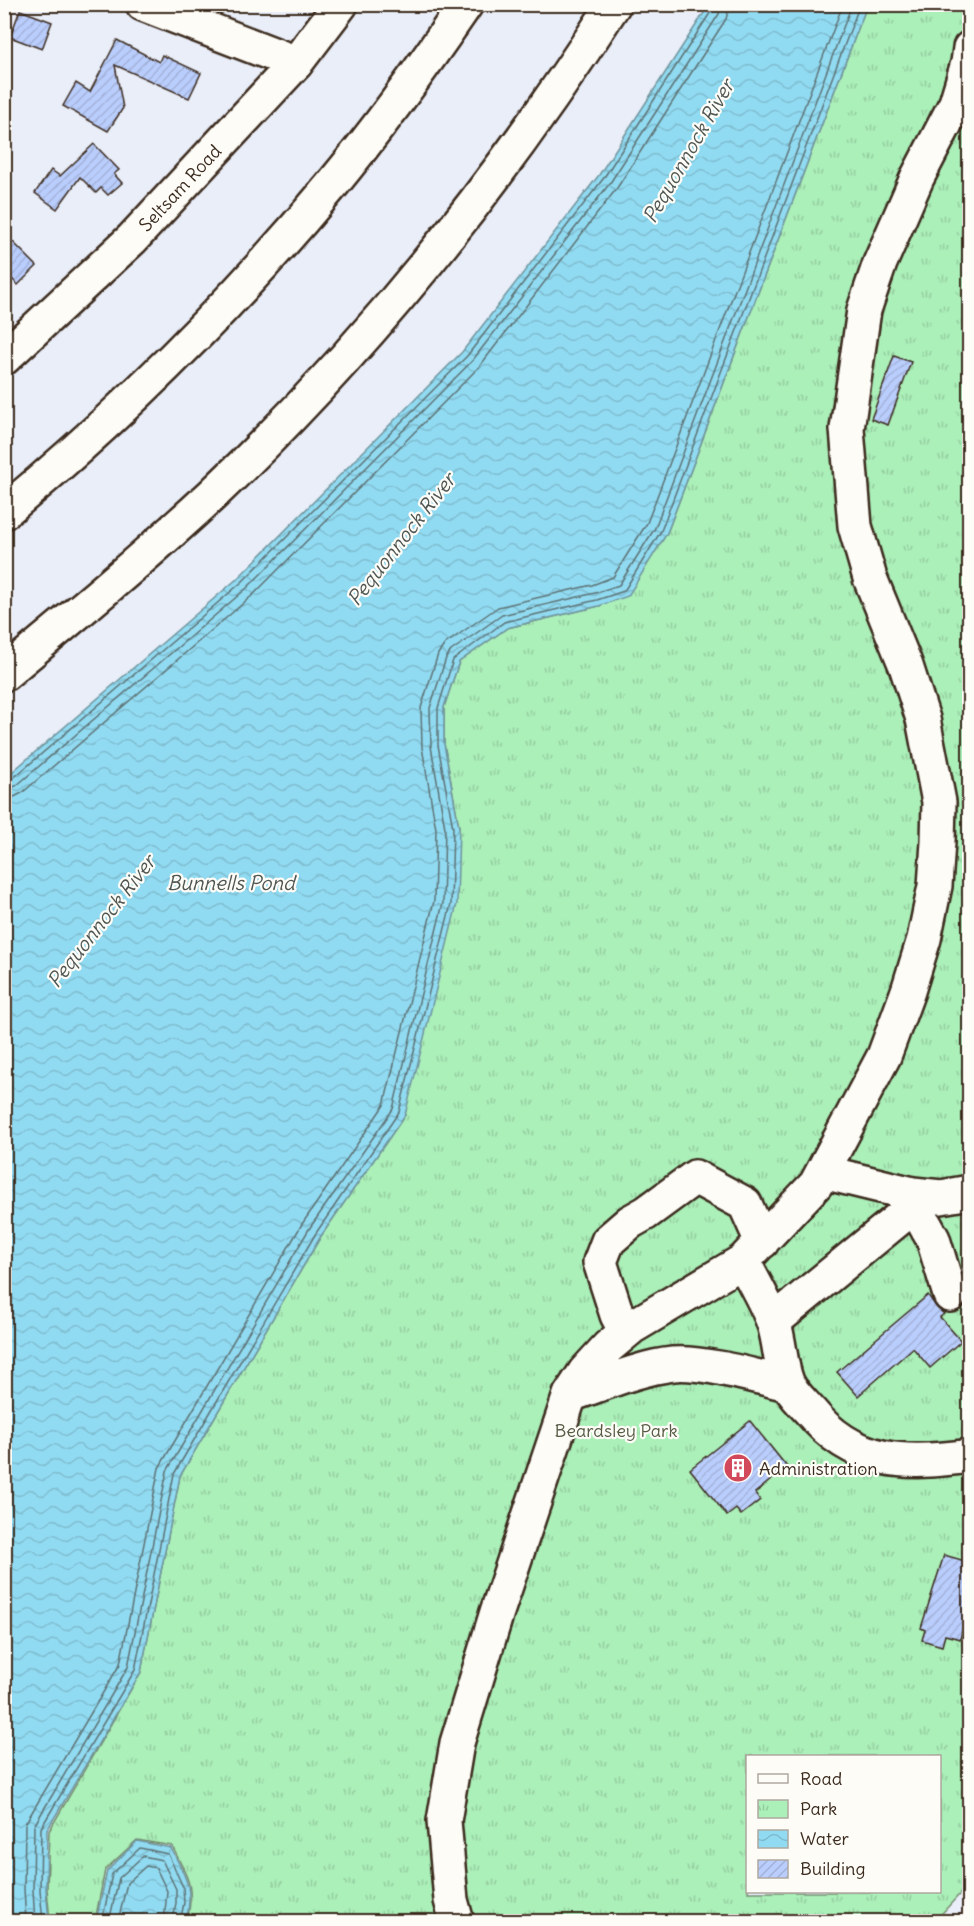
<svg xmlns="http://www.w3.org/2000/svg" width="974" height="1926" viewBox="0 0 974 1926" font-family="Delius,sans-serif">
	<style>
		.park { fill: url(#park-tufts); stroke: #738c6c; stroke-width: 1.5; fill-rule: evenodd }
		.water { fill: url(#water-waves); stroke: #6f949d; stroke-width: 1.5 }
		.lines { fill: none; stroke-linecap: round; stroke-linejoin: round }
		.shore { stroke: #5d7173; stroke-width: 1.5 }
		.building { fill: url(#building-hatch); stroke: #3b2a1e; stroke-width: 1.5 }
		.minor-casing { stroke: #3b2a1e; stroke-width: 38 }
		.major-casing { stroke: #3b2a1e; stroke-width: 38 }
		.highway-casing { stroke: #3b2a1e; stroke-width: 38 }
		.minor { stroke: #fdfcf7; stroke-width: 33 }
		.major { stroke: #fdfcf7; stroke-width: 33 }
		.highway { stroke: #fdfcf7; stroke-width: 33 }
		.labels { text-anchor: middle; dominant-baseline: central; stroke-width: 4.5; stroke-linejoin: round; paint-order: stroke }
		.street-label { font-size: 18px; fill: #3b2a1e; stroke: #fdfcf7 }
		.park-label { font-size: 18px; fill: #575b45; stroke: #fdfcf7 }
		.poi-label { font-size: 18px; fill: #3b2a1e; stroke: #fdfcf7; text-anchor: start }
		.water-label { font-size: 20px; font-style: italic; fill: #505653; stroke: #fdfcf7 }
	</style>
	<defs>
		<pattern id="park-tufts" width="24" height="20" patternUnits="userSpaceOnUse" patternTransform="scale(1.5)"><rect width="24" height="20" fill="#abefb9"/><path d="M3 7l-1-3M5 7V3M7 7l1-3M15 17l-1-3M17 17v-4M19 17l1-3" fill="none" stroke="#94cd9f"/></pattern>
		<pattern id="water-waves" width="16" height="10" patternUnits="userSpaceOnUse" patternTransform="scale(1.5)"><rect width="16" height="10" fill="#91dbf2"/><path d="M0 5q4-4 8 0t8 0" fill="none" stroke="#7ebccf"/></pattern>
		<pattern id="building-hatch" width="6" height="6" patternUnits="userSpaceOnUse" patternTransform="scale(1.5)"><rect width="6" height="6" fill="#bacefd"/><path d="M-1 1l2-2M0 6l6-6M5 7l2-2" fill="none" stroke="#a1b1d8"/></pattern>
	</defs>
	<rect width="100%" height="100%" fill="#e9eef9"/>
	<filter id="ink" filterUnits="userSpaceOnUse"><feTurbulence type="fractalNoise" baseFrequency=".0167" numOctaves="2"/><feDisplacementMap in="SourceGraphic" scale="12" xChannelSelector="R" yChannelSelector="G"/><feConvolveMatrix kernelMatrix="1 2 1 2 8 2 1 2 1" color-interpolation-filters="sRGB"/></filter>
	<g filter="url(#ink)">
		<path class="park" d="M867,5h102v1879l-35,38 -747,-1c8,-37 1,-42 -15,-75l-35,-6 -32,30 -10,51h-45l-3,-32 2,-58 92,-159 39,-196 141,-240 84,-121 54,-288 -15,-83v-37l15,-45 48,-34 92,-22 29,-11 39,-62zM748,1756h192v136h-192z"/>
		<path class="water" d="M709,5h158l-200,528 -39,63 -29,10 -92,22 -48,34 -15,45v37l15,83 -2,77 -52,211 -84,121 -141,240 -39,196 -94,158 -1,59 3,32h-44v-1143l233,-200 224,-226 137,-177z
			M137,1841l34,7c15,30 23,39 15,73h-90l11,-50z"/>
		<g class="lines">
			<path class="shore" d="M4,782l7,-2 231,-198 225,-226 136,-177 109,-169 1,-6
				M4,789l12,-3 231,-198 225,-227 138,-178 109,-169 2,-10
				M4,798l10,-1 8,-4 232,-199 225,-227 138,-179 109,-169 4,-15
				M26,1922l-2,-33 1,-65 95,-160 39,-196 143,-244 82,-119 50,-204 2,-72 -14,-82 -1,-39 17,-54 7,-10 53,-37 94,-22 21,-8 34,-54 196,-519
				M35,1922l-2,-32 1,-64 94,-159 39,-196 142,-242 84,-120 50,-206 2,-75 -14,-82 -1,-38 16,-50 5,-7 51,-36 93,-22 24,-8 36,-57 197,-524
				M43,1922l-3,-32 1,-62 94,-158 39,-196 142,-241 83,-121 52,-208 2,-76 -15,-83v-37l15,-48 51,-38 93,-22 27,-9 37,-60 199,-527
				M102,1922l10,-48 28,-26 28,6 15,33 1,16 -4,19
				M109,1922l10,-44 24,-22 19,4 14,29v14l-3,19
				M118,1922l9,-39 19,-17 10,2 11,23 -3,31"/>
		</g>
		<path class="building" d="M20,10l32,12 -10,27 -32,-12z
			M117,40l42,22 3,-7 39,18 -12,25 -74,-33 8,43 -15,23 -45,-25 13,-23 14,9z
			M94,144l25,26 -5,4 8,9 -14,12 -7,-7 -5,5 -16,-16 -23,32 -22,-16 16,-23 9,6z
			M4,233l33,33 -19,19 -14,-14z
			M894,356l17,6 -23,63 -17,-6z
			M928,1295l9,13 7,6 -4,3 21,24 -31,27 -17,-20 -55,48 -21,-24z
			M750,1421l37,46 -32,26 5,7 -19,15 -5,-6 -9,7 -37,-47z
			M944,1555l25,7v60l-4,-1 -5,18 -15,-4 -3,11 -20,-6 3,-10 -4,-2z"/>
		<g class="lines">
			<g class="minor-casing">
				<path id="minor" d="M143,4l153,59
					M823,1172l90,22 28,3 29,-5
					M913,1194l10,27 10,18 17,56
					M743,1261c10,20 24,43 31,63 6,19 6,40 13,58 4,10 16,21 23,29 44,54 96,54 160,45
					M773,1322l129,-106 11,-22
					M626,1332l-9,-17 -17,-53 8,-21 22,-19 16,-9 49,-36 50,27 17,38
					M570,1395c33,-11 68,-27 103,-31 29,-3 85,13 115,20
					M457,1922l-6,-22 -7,-79 13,-78 40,-131 73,-217 15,-23 23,-25 24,-20 111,-66 73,-77 68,-128 24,-65 16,-52 11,-53 3,-44 1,-40 -16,-83 -17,-53 -36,-88 -15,-52 -8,-97 17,-119 16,-47 37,-85 39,-75 12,-40 2,-15"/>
			</g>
			<g class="major-casing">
				<path id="major" d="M4,358l128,-119 164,-176 45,-59"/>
			</g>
			<g class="highway-casing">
				<path id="highway" d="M4,512c119,-99 228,-207 327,-326 48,-58 92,-119 135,-182
					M4,674c70,-58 141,-117 208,-179 154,-146 287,-312 402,-491"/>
			</g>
			<use href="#minor" class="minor"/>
			<use href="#major" class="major"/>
			<use href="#highway" class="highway"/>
		</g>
	</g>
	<defs>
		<g id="building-disc" transform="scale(1.5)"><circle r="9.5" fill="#d1495b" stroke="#fdfcf7"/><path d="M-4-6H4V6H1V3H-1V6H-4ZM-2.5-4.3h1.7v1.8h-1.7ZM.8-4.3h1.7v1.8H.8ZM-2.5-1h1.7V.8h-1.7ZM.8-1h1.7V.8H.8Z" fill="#fff"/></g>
	</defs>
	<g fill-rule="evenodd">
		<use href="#building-disc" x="738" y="1468"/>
	</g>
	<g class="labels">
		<g class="street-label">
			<text transform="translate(180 188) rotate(-47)">Seltsam Road</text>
		</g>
		<g class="park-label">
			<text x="616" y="1430">Beardsley Park</text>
		</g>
		<g class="poi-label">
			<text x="759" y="1468">Administration</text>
		</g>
		<g class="water-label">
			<text transform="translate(688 151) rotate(-60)">Pequonnock River</text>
			<text transform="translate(401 539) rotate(-52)">Pequonnock River</text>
			<text x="231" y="882">Bunnells Pond</text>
			<text transform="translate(101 921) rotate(-52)">Pequonnock River</text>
		</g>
	</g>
	<rect width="974" height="1926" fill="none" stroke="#fdfcf7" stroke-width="24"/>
	<rect x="12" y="12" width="950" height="1902" fill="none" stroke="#3b2a1e" stroke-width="2" filter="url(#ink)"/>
	<rect x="746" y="1755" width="195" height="138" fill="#fdfcf7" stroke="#afa8a0" stroke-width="1.5"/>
	<rect x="758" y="1774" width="30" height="9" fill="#fdfcf7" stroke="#afa8a0" stroke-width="1.5"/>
	<text x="800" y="1785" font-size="18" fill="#3b2a1e">Road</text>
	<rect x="758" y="1800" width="30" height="18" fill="url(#park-tufts)" stroke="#afa8a0" stroke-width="1.5"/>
	<text x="800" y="1815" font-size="18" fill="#3b2a1e">Park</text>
	<rect x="758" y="1830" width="30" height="18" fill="url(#water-waves)" stroke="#afa8a0" stroke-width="1.5"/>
	<text x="800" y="1845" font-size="18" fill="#3b2a1e">Water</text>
	<rect x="758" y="1860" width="30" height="18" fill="url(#building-hatch)" stroke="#afa8a0" stroke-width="1.5"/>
	<text x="800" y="1875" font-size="18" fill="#3b2a1e">Building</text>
</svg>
